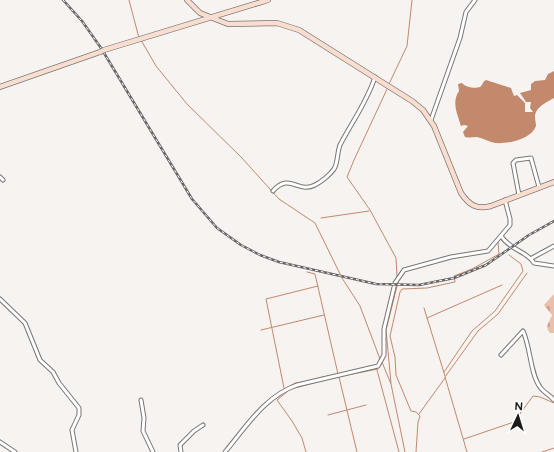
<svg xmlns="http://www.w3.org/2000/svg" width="554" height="452" viewBox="0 0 554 452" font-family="Figtree,sans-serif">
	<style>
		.cemetery { fill: url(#cemetery-stones) }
		.water { fill: #c2896c }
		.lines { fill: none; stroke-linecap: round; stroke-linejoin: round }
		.stream { stroke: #c2896c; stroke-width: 1 }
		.minor-casing { stroke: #7a7674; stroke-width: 5 }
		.secondary-casing { stroke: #7a7674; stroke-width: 6 }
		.minor { stroke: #fff; stroke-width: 3 }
		.secondary { stroke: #f9ded0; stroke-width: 4.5 }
		.rail-casing { stroke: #676463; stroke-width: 2.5 }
		.rail { stroke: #fff; stroke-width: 1; stroke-dasharray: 3; stroke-linecap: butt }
		.secondary-bridge-casing { stroke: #7a7674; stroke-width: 6; stroke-linecap: butt }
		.secondary-bridge { stroke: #f9ded0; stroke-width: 4.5 }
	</style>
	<defs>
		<pattern id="cemetery-stones" width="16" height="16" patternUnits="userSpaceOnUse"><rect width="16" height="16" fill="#ebbfa9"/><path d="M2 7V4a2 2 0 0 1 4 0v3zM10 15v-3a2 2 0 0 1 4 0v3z" fill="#c9a491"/></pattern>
	</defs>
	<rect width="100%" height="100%" fill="#f7f3f1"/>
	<path class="cemetery" d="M554,294v39h-4c-6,-8 0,-11 2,-18l-8,-10z"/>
	<path class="water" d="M554,71v27c-7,4 -19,9 -19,19 0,3 1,6 1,9 -5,14 -29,18 -41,17 -6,-1 -12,-5 -18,-6 -4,0 -8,1 -12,0l-2,-5 5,-6 -4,-1 -3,1c-3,-11 -10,-23 -2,-35l-1,-7 4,-1c3,4 13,6 18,4 3,-2 2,-5 6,-7l25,8 3,8 3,-1 8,8v9h8l-3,-4 1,-6h-5l-6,-9 11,-3v-6l4,-3 10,-1 3,-6z"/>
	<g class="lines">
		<path class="stream" d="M129,0l10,38
			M141,40l15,26 31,38 54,53 38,42 36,24 27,55 18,28 20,53
			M389,84l18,-38 5,-46
			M388,87l-34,73 -7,17 23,33 26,48 1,19
			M321,218l48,-7
			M307,272l8,2 23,100
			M424,308l21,68
			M427,318l75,-33
			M261,330l63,-15
			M382,362l9,22 14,68
			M377,370l22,82
			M444,372l28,-41 23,-20 28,-40 -2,-7 -12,-9
			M339,377l18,75
			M319,378l9,-2
			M331,378l47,-9
			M391,383l-5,-53 12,-48
			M284,388l-18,-89 52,-13
			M295,388l29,-8
			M285,389l10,-6 9,-1
			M288,391l-11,9 15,21 10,17 4,14
			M419,414l26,-36
			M328,415l38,-10
			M464,439l50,-17 19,-26 7,1 14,6
			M416,452l2,-30 2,-6 -4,-4 -5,-1 -15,-36 -1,-18 -5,-21 10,-44 2,-3 25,-1 28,-6 -1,-6 18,-7 27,-15 -1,-12
			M467,452l-22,-75 33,-46 20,-17 29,-41
			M542,452l12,-4"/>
		<g class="minor-casing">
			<path id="minor" d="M431,120l29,-82 6,-26 9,-12
				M0,177l3,3
				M273,191c17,-19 25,3 42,-6 6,-3 15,-10 19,-16 4,-6 3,-16 6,-24 12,-23 27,-43 35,-68
				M519,195l-6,-32 3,-3 15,-2 8,29
				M501,236c10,15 26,15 33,27l20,3
				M532,258l22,-12
				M0,299l25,24 15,37 13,12 6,11 20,25v7l-7,15 4,22
				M501,355l22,-24c8,18 7,42 17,56 3,5 10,8 14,13
				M141,400l3,18 -1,13 10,21
				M0,442l15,10
				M181,452l-1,-7 14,-14 9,-6
				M225,452c21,-25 40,-56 72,-67l81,-19 6,-11v-26l11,-46 9,-13 47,-13 37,-6 22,-26v-6l-5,-19"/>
		</g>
		<g class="secondary-casing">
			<path id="secondary" d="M187,0l13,13 28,11 49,-1 22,7 113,71 11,9 11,16 27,67c8,12 16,17 30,13l63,-24
				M104,50l164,-50
				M0,87l100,-35"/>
		</g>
		<use href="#minor" class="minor"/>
		<use href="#secondary" class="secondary"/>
		<g class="rail-casing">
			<path id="rail" d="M63,0l19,21 19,27 91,151 25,29 24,17 19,10 19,7 97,22 43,1 35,-7 32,-13 43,-30 25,-14"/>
		</g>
		<use href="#rail" class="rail"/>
		<g class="secondary-bridge-casing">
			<path id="secondary-bridge" d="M100,52l4,-2"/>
		</g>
		<use href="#secondary-bridge" class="secondary-bridge"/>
	</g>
	<g transform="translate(518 416) rotate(4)" stroke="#ffffff" stroke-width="3" paint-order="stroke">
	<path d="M0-3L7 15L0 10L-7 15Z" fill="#1d1b1a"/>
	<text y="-6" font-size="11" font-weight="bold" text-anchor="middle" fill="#1d1b1a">N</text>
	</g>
</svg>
